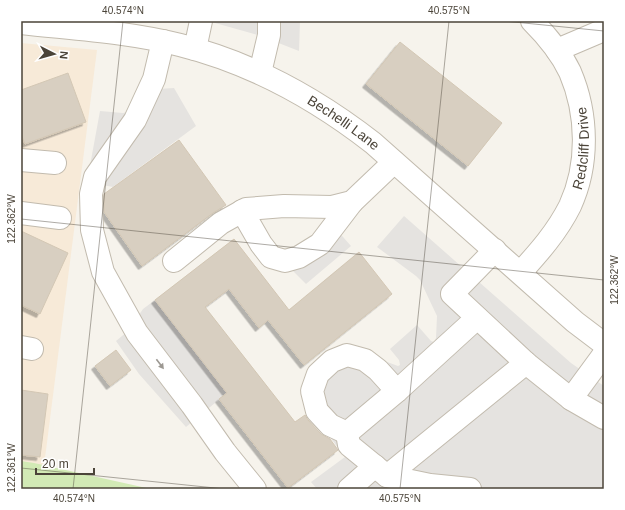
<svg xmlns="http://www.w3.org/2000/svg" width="625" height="510" viewBox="0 0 625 510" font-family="Arial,sans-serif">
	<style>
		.commercial { fill: #f7ead8 }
		.green { fill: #d2eab5 }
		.parking { fill: #e5e3e0 }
		.building { fill: #d8cfc1; stroke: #d3c7b4; filter: url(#shadow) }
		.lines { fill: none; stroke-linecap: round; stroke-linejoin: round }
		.minor-casing { stroke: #c2bbae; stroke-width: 24 }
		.minor { stroke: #fff; stroke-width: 22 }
		.oneway { fill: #9c9892 }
		.ticks { fill: none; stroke: #4b4439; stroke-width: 1; stroke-opacity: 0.45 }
		.labels { text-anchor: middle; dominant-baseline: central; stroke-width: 3.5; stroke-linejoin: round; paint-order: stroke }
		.street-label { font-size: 14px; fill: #4b4439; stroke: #fff }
		.neatline { fill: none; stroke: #4b4439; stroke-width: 1.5 }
		.ticks-label { font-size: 10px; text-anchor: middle; fill: #4b4439 }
	</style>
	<defs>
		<filter id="shadow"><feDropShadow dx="-3.5" dy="3.5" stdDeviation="0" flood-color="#0004"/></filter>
	</defs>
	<rect width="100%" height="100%" fill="#f6f3ec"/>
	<path class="commercial" d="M21,43l76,7 -53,416 -23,-4z"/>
	<path class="green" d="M21,461l13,2 117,26h-130z"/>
	<path class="parking" d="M208,21h92l-1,30 -41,-16z
		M174,88l22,38 -83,61 -26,-5 13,-71 23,2 13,-3 5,-20z
		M404,216l167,147 33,23v103h-287l-6,-7 34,-25 -35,-46 -1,-19 51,-40 38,14 2,-1 -1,-5 -9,-11 27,-24 14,16 3,1 2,-4 1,-22 -17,-36 -4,-4 -39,-29z
		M336,229l15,17 -45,38 -17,-17z
		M155,300l72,93 -41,34 -47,-53 -23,-33 12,-10 15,-22z"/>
	<path class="building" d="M400,42l102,81 -34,43 -102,-82z
		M68,73l18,49 -61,22 -4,-10v-44z
		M179,140l47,65 -13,8 -71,53 -38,-54v-18z
		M21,231l47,22 -28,61 -19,-9z
		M234,239l55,71 70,-58 33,42 -88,71 -36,-45 -9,8 -30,-39 -24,18 90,115 10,-7 3,5 13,14 9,5 8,11 -50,38 -69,-89 8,-6 -72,-93z
		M116,350l15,20 -21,16 -15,-20z
		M21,390l27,4 -8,63 -19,-2z"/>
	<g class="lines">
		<g class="minor-casing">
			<g id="minor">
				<path id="s1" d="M21,23c53,6 107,9 159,22 72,18 134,52 193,98l202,179 29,22"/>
				<path d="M163,41l-9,38 -19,41 -40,57 -4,17 1,36 11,42 34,61 55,72 33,47 30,37"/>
				<path d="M195,49l6,-28"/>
				<path d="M557,50l47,-20"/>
				<path d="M260,73l9,-38v-14"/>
				<path d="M21,160l34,3"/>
				<path d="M242,211l19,33 10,13 14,4 14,-4 21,-13 32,-42"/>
				<path d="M21,213l39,5"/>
				<path d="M495,250l-43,44 74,69 45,36 33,19"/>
				<path d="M174,261l47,-38 25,-14 38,-3 48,1 20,-5 42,-40"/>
				<path id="s2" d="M521,272c18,-20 36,-40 49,-66 19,-41 18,-92 0,-134 -9,-19 -23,-36 -38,-51"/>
				<path d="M21,347l11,2"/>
				<path d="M571,399l33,-45"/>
				<path d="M347,433l-17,-8 -13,-14 -5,-20 6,-17 14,-13 15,-6 18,5 13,10 19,21"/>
				<path d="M387,476l139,-113"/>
				<path d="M349,489l26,-23"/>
				<path d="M470,489l-40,-4 -43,-9 -38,-31 -2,-12 50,-42 80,-73"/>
			</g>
		</g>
		<use href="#minor" class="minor"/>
	</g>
	<defs><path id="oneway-solid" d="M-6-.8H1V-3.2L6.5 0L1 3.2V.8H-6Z"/></defs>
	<use class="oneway" href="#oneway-solid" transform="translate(160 364) rotate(53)"/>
	<path class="ticks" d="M504,21l100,10M21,219l583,61M21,468l204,21M73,489l50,-468M400,489l49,-468"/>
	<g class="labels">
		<g class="street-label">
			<text stroke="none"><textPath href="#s1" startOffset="343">Bechelli Lane</textPath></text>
			<text stroke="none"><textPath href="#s2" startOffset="142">Redcliff Drive</textPath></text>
		</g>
	</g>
	<rect width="625" height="510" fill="none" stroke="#ffffff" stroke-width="44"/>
	<g transform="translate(54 54) rotate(96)" stroke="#ffffff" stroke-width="3" paint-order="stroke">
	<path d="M0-3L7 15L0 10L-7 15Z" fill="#4b4439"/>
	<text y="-6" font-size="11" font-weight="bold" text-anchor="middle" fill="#4b4439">N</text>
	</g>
	<path d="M36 468v6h58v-6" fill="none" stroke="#4b4439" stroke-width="2"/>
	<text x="42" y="468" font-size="12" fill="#4b4439" stroke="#ffffff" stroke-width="3" paint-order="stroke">20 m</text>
	<rect x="22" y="22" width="581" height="466" class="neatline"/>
	<g class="ticks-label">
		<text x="123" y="14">40.574°N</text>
		<text x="449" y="14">40.575°N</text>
		<text transform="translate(11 219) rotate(-90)" y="4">122.362°W</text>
		<text transform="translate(614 280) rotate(-90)" y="4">122.362°W</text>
		<text transform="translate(11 468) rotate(-90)" y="4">122.361°W</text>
		<text x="74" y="502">40.574°N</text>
		<text x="400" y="502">40.575°N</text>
	</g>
</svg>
